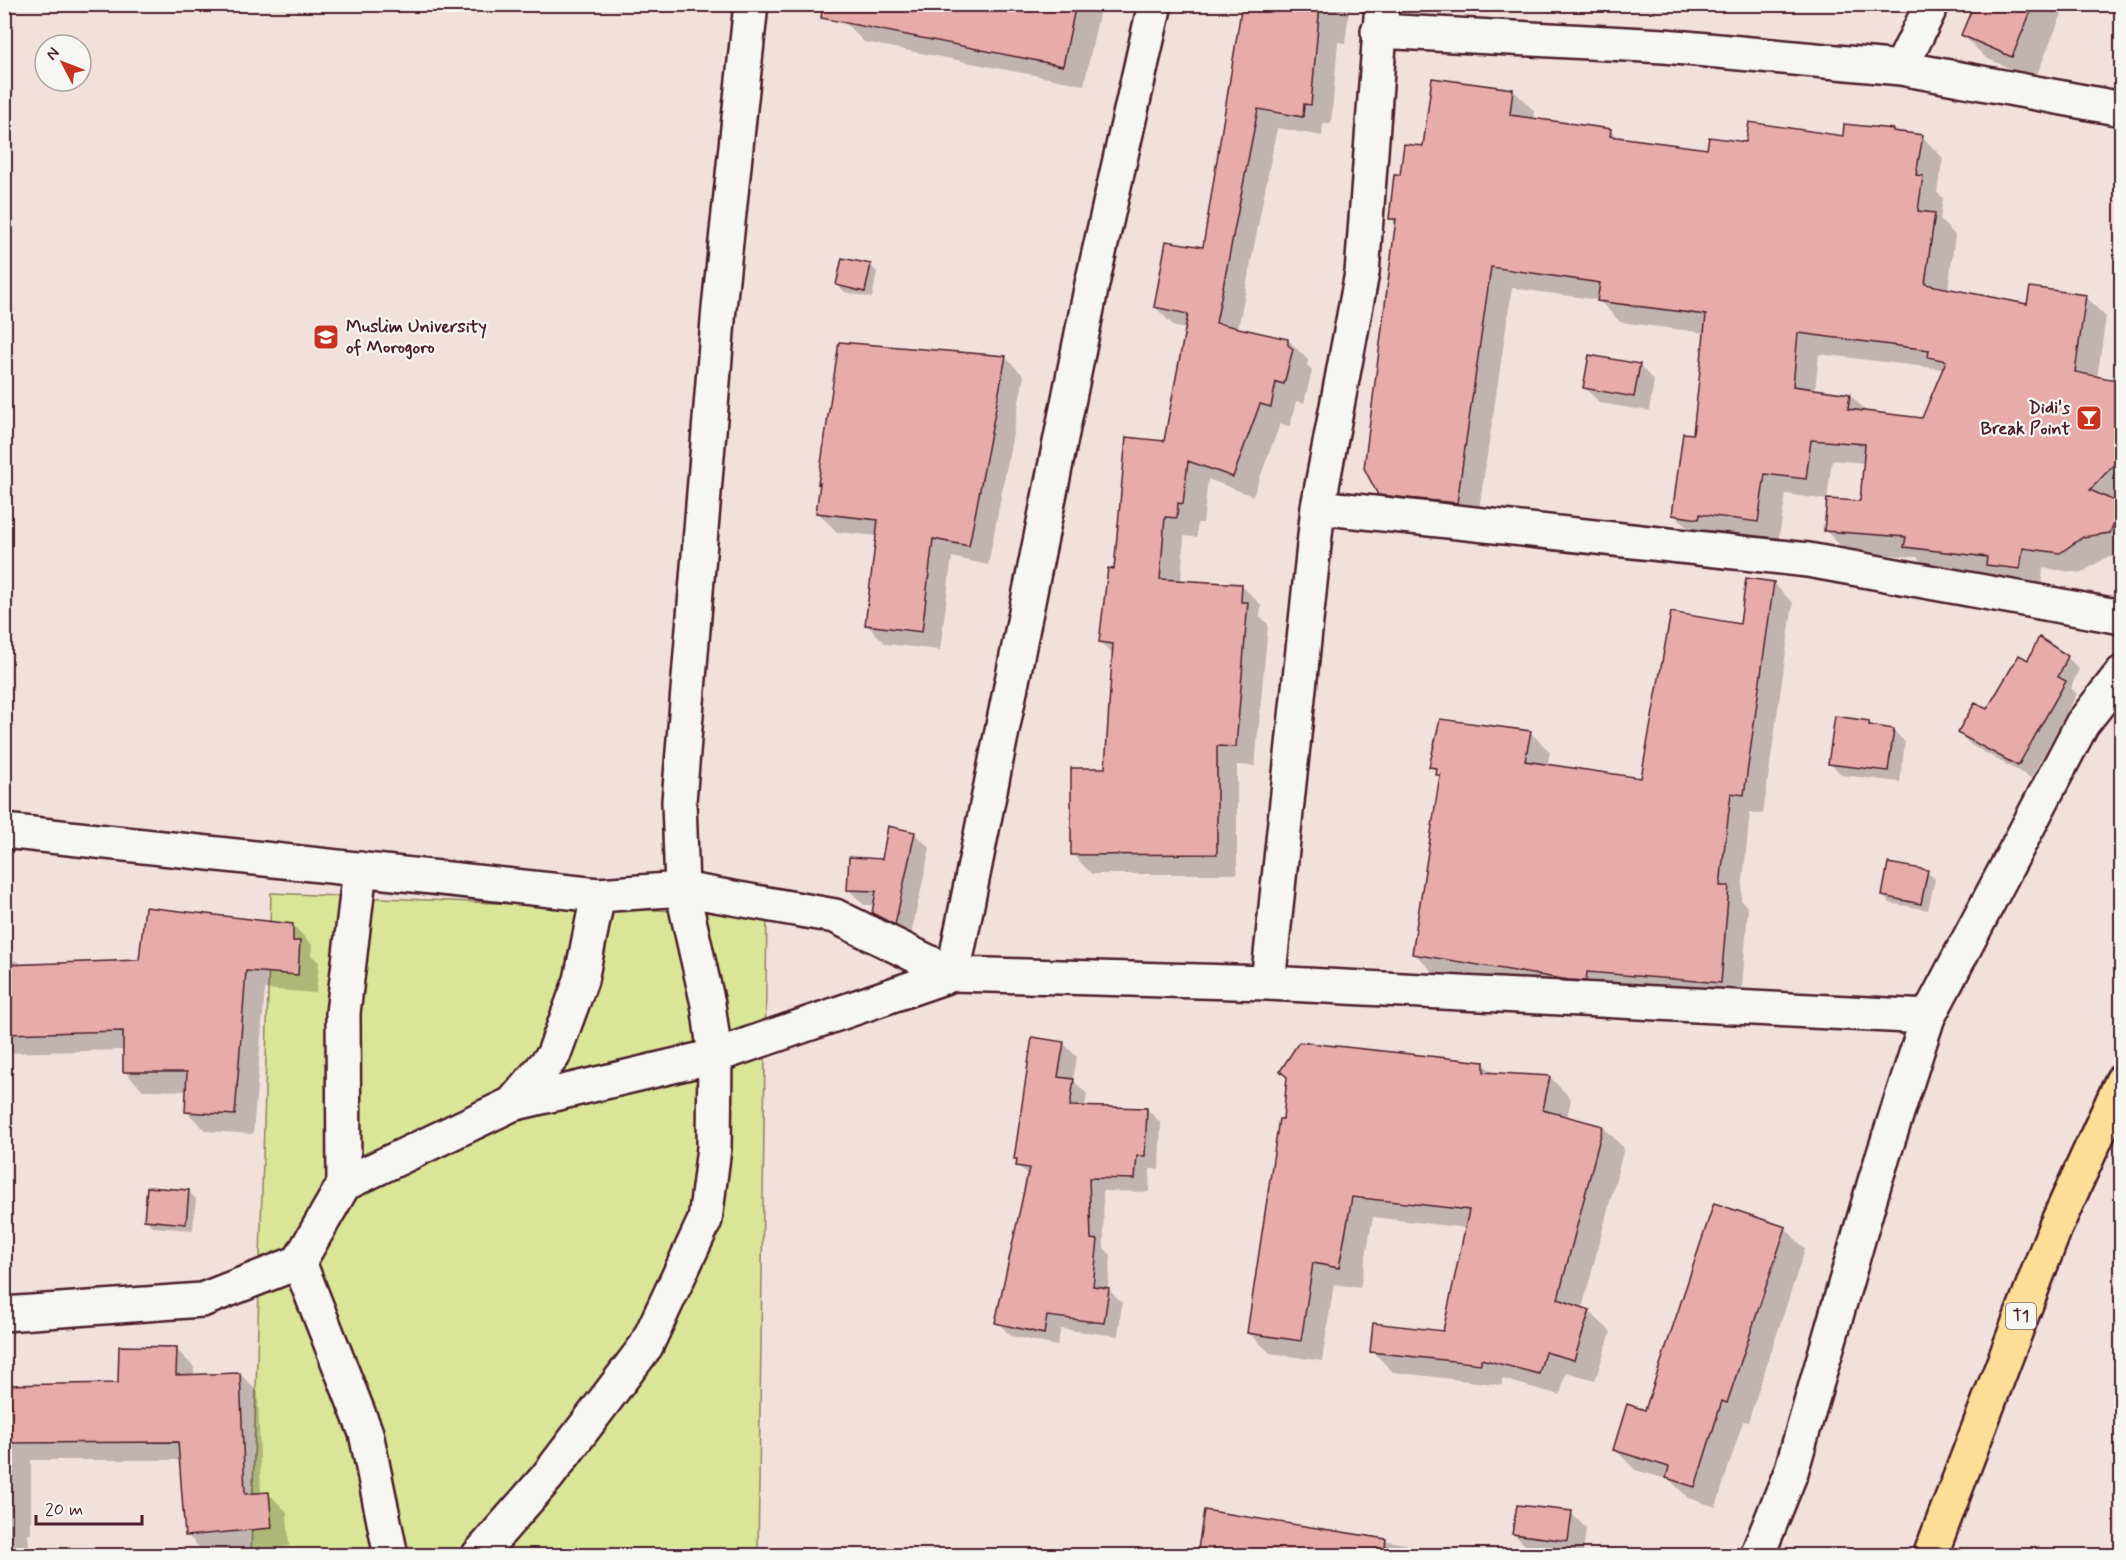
<svg xmlns="http://www.w3.org/2000/svg" width="2126" height="1560" viewBox="0 0 2126 1560" font-family="Mynerve,sans-serif">
	<style>
		.green { fill: #d9e597; stroke: #928261; stroke-width: 1.5 }
		.shadow { fill: #0003; fill-rule: evenodd }
		.building { fill: #e7acaa; stroke: #4a1f2b; stroke-width: 1.5; fill-rule: evenodd }
		.lines { fill: none; stroke-linecap: round; stroke-linejoin: round }
		.minor-casing { stroke: #4a1f2b; stroke-width: 38 }
		.trunk-casing { stroke: #4a1f2b; stroke-width: 38 }
		.minor { stroke: #f6f6f2; stroke-width: 33 }
		.trunk { stroke: #fcde96; stroke-width: 33 }
		.labels { text-anchor: middle; dominant-baseline: central; stroke-width: 4.5; stroke-linejoin: round; paint-order: stroke }
		.shield { fill: #f6f6f2; stroke: #7e6067; stroke-width: 1.5 }
		.shield-label { font-size: 16px; font-weight: bold; fill: #4a1f2b }
		.poi-label { font-size: 18px; font-weight: bold; fill: #4a1f2b; stroke: #f6f6f2; text-anchor: start }
	</style>
	<rect width="100%" height="100%" fill="#f2e0dc"/>
	<filter id="ink" filterUnits="userSpaceOnUse"><feTurbulence type="fractalNoise" baseFrequency=".0167" numOctaves="2"/><feDisplacementMap in="SourceGraphic" scale="12" xChannelSelector="R" yChannelSelector="G"/><feConvolveMatrix kernelMatrix="1 2 1 2 8 2 1 2 1" color-interpolation-filters="sRGB"/></filter>
	<g filter="url(#ink)">
		<path class="green" d="M271,893l496,22 -9,640 -507,1z"/>
		<path class="shadow" d="M847,4h254l-17,81 -220,-43 -21,-21z
			M1244,4h106l-5,39 -7,-1 -7,82h-8l-1,12 -45,-8 -39,201 50,11 20,20 -1,5 5,6 -8,32 -8,-2 -6,25 -10,-2 -27,72 -45,-17 -5,44h-6v14l-13,-1 -3,45 60,4 20,20 -1,12 8,7 -13,142 -18,-1v109h-145l-20,-20 35,-85 7,-114 -14,-13 15,-72 50,-127 22,-114 -12,-2 -20,-20 49,-58z
			M1976,4h90l-31,75 -49,-21 -23,-23z
			M1513,90l21,21 -1,9 77,10 8,8 91,13 38,-7 97,-6 48,-8 4,3 26,4 21,21 -6,34 6,6 -3,22 15,15 -7,55 81,16 56,-10 21,21 -9,61 25,5v117l-4,4 4,1v50l-17,3 -24,15 -38,-5 -2,21 -33,-3 -9,-10 -72,-9 -10,-10 -70,-5 -21,-21 36,-29 3,-39 -33,-3 -5,40 -41,-6 -8,49 -83,-8 -21,-21 20,-79 12,-102 -86,-11 -21,-22 -87,-12 -35,235 -76,-8 -22,-21 18,-269 -7,-7 11,-41 23,-29zM1819,354l123,15 2,2 -21,49 -56,-8 -17,-17 -35,-5z
			M870,265l7,7 -5,26 -27,-6 -7,-7z
			M1005,357l19,19 -36,189 -36,-8 -12,93 -54,-6 -19,-19 11,-89 -41,-4 -19,-19 2,-30z
			M1639,365l15,16 -5,30 -49,-8 -15,-15z
			M1773,583l20,20 -30,211 -13,-2 -9,88 7,8 -7,94 -135,-2 -172,-27 -20,-20 27,-176 -10,-11 99,-34 20,20 -3,14 95,14 99,-154z
			M2067,657l12,12 -8,19 6,6 -46,84 -60,-33 -12,-12 28,-22 42,-49z
			M1869,722l5,6 20,3 11,11 -5,40 -58,-7 -12,-12z
			M914,833l16,15 -20,91 -21,-11 -15,-15 1,-8h-11l-15,-15z
			M1927,872l8,7 -7,31 -38,-7 -7,-7z
			M293,925l19,20 -1,10 8,7 -3,31 -51,-4 -12,145 -47,-3 -19,-19 1,-21 -45,-1 -19,-19v-21l-120,3v-92h14l5,5 117,-5z
			M1063,1043l14,14 -4,23 14,14 -2,14 62,1 14,14 -2,46h-9l-1,23 -46,-1 1,57 7,7 -3,34 14,14 -4,33 -57,-7 -4,17 -46,-10 -14,-14 31,-146 -10,-11 -2,-7z
			M1484,1064l10,10 56,3 21,22 -4,19 36,9 21,21 -42,161 7,2 22,21 -16,48 -29,-8 -6,23 -58,-16v6l-109,-13 -21,-21 72,-18 22,-105 -93,-11 -13,71 -26,-4 -12,77 -52,-8 -22,-21 32,-212z
			M189,1192l7,7 -3,31 -40,-3 -7,-7z
			M1785,1228l20,21 -57,173 -5,-1 -27,86 -28,-9 -18,-18 -35,-10 -20,-21z
			M176,1349l18,18v9l46,-2 18,18 3,102h8l18,18 2,34 -84,7 -18,-18 -6,-75h-150v74h-3l2,22h-26v-169l115,-3z
			M2122,1392v28l-9,-9z
			M1206,1512l200,32 11,12h-219z
			M1571,1513l15,15 -3,27 -54,-6 -15,-15z"/>
		<path class="building" d="M823,4h253l-13,62 -242,-48z
			M1242,4h78l-9,101 -7,-1 -1,13 -45,-8 -42,214 72,16v6l5,4 -9,35 -8,-2 -5,25 -11,-3 -27,73 -45,-16 -5,43 -5,-1 -1,15 -12,-1 -5,62 82,5 -1,18h7l-12,145 -19,-1v108l-146,1v-87h34l8,-124 -14,-2 9,-74 6,1 12,-132 38,4 24,-127 -34,-7 12,-66 37,6z
			M1974,4h60l-22,53 -51,-22z
			M1432,78l81,11 -3,26 101,14 -1,7 97,13 2,-12 37,5 3,-20 94,14 1,-12 49,5v2l30,4 -7,40 7,1 -5,35 17,2 -10,71 102,20 3,-17 56,8 -11,77 46,9v76l-31,33 31,14 -11,29 -27,4 -23,16 -37,-5 -3,21 -34,-4 1,-8 -83,-10 2,-10 -82,-6 3,-32 33,2 5,-57 -54,-4 -5,39 -41,-5 -7,48 -58,-8 -1,5 -27,-4 11,-82 10,1 13,-119 -109,-14 3,-18 -109,-16 -34,236 -79,-8 -14,-27 32,-249h-7l5,-44h6l4,-31 19,2zM1798,333l131,17 -1,7 18,4 -24,57 -74,-9 2,-15 -57,-8z
			M842,258l29,6 -6,28 -29,-7z
			M839,342l167,14 -37,190 -36,-7 -11,93 -57,-7 13,-105 -62,-7 4,-30 -2,1z
			M1589,355l51,9 -6,33 -51,-9z
			M1746,578l28,4 -30,213 -13,-2 -11,93h9l-8,97 -134,-11 -1,9 -17,-1 -157,-26 28,-179h-4l1,-7 -8,-1 11,-48 91,12 -6,30 116,17 30,-166 69,12z
			M2039,637l29,19 -10,21 8,4 -48,85 -61,-33 18,-30 12,6 32,-54 9,5z
			M1835,716l34,5v4l25,4 -6,42 -60,-7z
			M888,826l27,6 -20,93 -23,-12 4,-22 -29,-1 2,-33 33,2z
			M1888,863l40,7 -7,34 -39,-8z
			M145,907l148,17v17h7l-2,34 -52,-4 -11,144 -50,-3 2,-40h-64v-41l-119,3v-69l135,-5z
			M1032,1037l32,5 -6,35 16,2 -4,27 77,2 -2,48h-8l-2,23 -46,-1 2,61 7,1 -5,46 16,2 -5,35 -57,-7 -3,18 -49,-11 34,-155 -13,-2 1,-7h-3z
			M1299,1042l185,20v10l66,4 -7,34 60,16 -45,173 32,11 -16,50 -29,-8 -6,22 -58,-15v5l-111,-12 3,-29 70,8 26,-121 -117,-13 -13,71 -26,-5 -12,78 -54,-8 32,-214h4l4,-42 -7,-6z
			M147,1187l42,3 -3,34 -42,-4z
			M1714,1203l72,24 -59,176 -5,-2 -27,86 -29,-9 3,-11 -56,-17 14,-46 18,6z
			M119,1346l58,1 -1,28 64,-2 5,121 24,-2 3,36 -87,8 -7,-94 -174,1v-58l114,-2z
			M1517,1505l55,6 -4,30 -56,-7z
			M1204,1510l182,29 -2,17h-187z"/>
		<g class="lines">
			<g class="minor-casing">
				<path id="minor" d="M1378,31l286,15 237,22 221,41
					M1901,68l31,-64
					M1318,507l490,53 314,57
					M4,831l594,64 84,-6 153,27 118,58 315,9 660,34 154,-293 40,-51
					M360,869l-17,144 1,171 -45,78 67,171 25,123
					M1268,983l50,-476 44,-234 20,-269
					M512,1104l41,-48 28,-76 17,-85
					M344,1184l168,-80 203,-48 238,-82 139,-690 63,-280
					M4,1314l198,-14 97,-38
					M478,1556l69,-79 99,-131 59,-126 9,-72 1,-92 -7,-52 -26,-115 -3,-88 40,-493 32,-304
					M1757,1556l34,-84 84,-291 53,-164"/>
			</g>
			<g class="trunk-casing">
				<path id="trunk" d="M1930,1556l125,-328 67,-147"/>
			</g>
			<use href="#minor" class="minor"/>
			<use href="#trunk" class="trunk"/>
		</g>
	</g>
	<defs>
		<g id="university-square" transform="scale(1.35)"><rect x="-9" y="-9" width="18" height="18" rx="4" fill="#c8321e" stroke="#f6f6f2"/><path d="M0-5L7-2L0 1L-7-2ZM-4 1L0 2.5L4 1V4Q0 6-4 4Z" fill="#fff"/></g>
		<g id="bar-square" transform="scale(1.35)"><rect x="-9" y="-9" width="18" height="18" rx="4" fill="#c8321e" stroke="#f6f6f2"/><path d="M-6-5H6L.8 .8V4.5H3.5V6h-7V4.5H-.8V.8Z" fill="#fff"/></g>
	</defs>
	<g fill-rule="evenodd">
		<use href="#university-square" x="326" y="337"/>
		<use href="#bar-square" x="2089" y="418"/>
	</g>
	<g class="labels">
		<rect class="shield" x="2006" y="1303" width="30" height="26" rx="4.5"/>
		<g class="shield-label">
			<text x="2021" y="1316">T1</text>
		</g>
		<g class="poi-label">
			<text x="346" y="327">Muslim University<tspan x="346" dy="21">of Morogoro</tspan></text>
			<text x="2070" y="408" text-anchor="end">Didi's<tspan x="2070" dy="21">Break Point</tspan></text>
		</g>
	</g>
	<rect width="2126" height="1560" fill="none" stroke="#f6f6f2" stroke-width="24"/>
	<rect x="12" y="12" width="2102" height="1536" fill="none" stroke="#4a1f2b" stroke-width="2" filter="url(#ink)"/>
	<g transform="translate(63 63) rotate(312)"><circle r="28" fill="#f6f6f2" stroke="#b1a0a2" stroke-width="1.5"/>
	<path d="M0-4.5L10 22L0 15L-10 22Z" fill="#c8321e"/>
	<text y="-9" font-size="16" font-weight="bold" text-anchor="middle" fill="#4a1f2b">N</text>
	</g>
	<path d="M36 1515v9h106v-9" fill="none" stroke="#4a1f2b" stroke-width="3"/>
	<text x="45" y="1515" font-size="18" fill="#4a1f2b" stroke="#f6f6f2" stroke-width="4.5" paint-order="stroke">20 m</text>
</svg>
